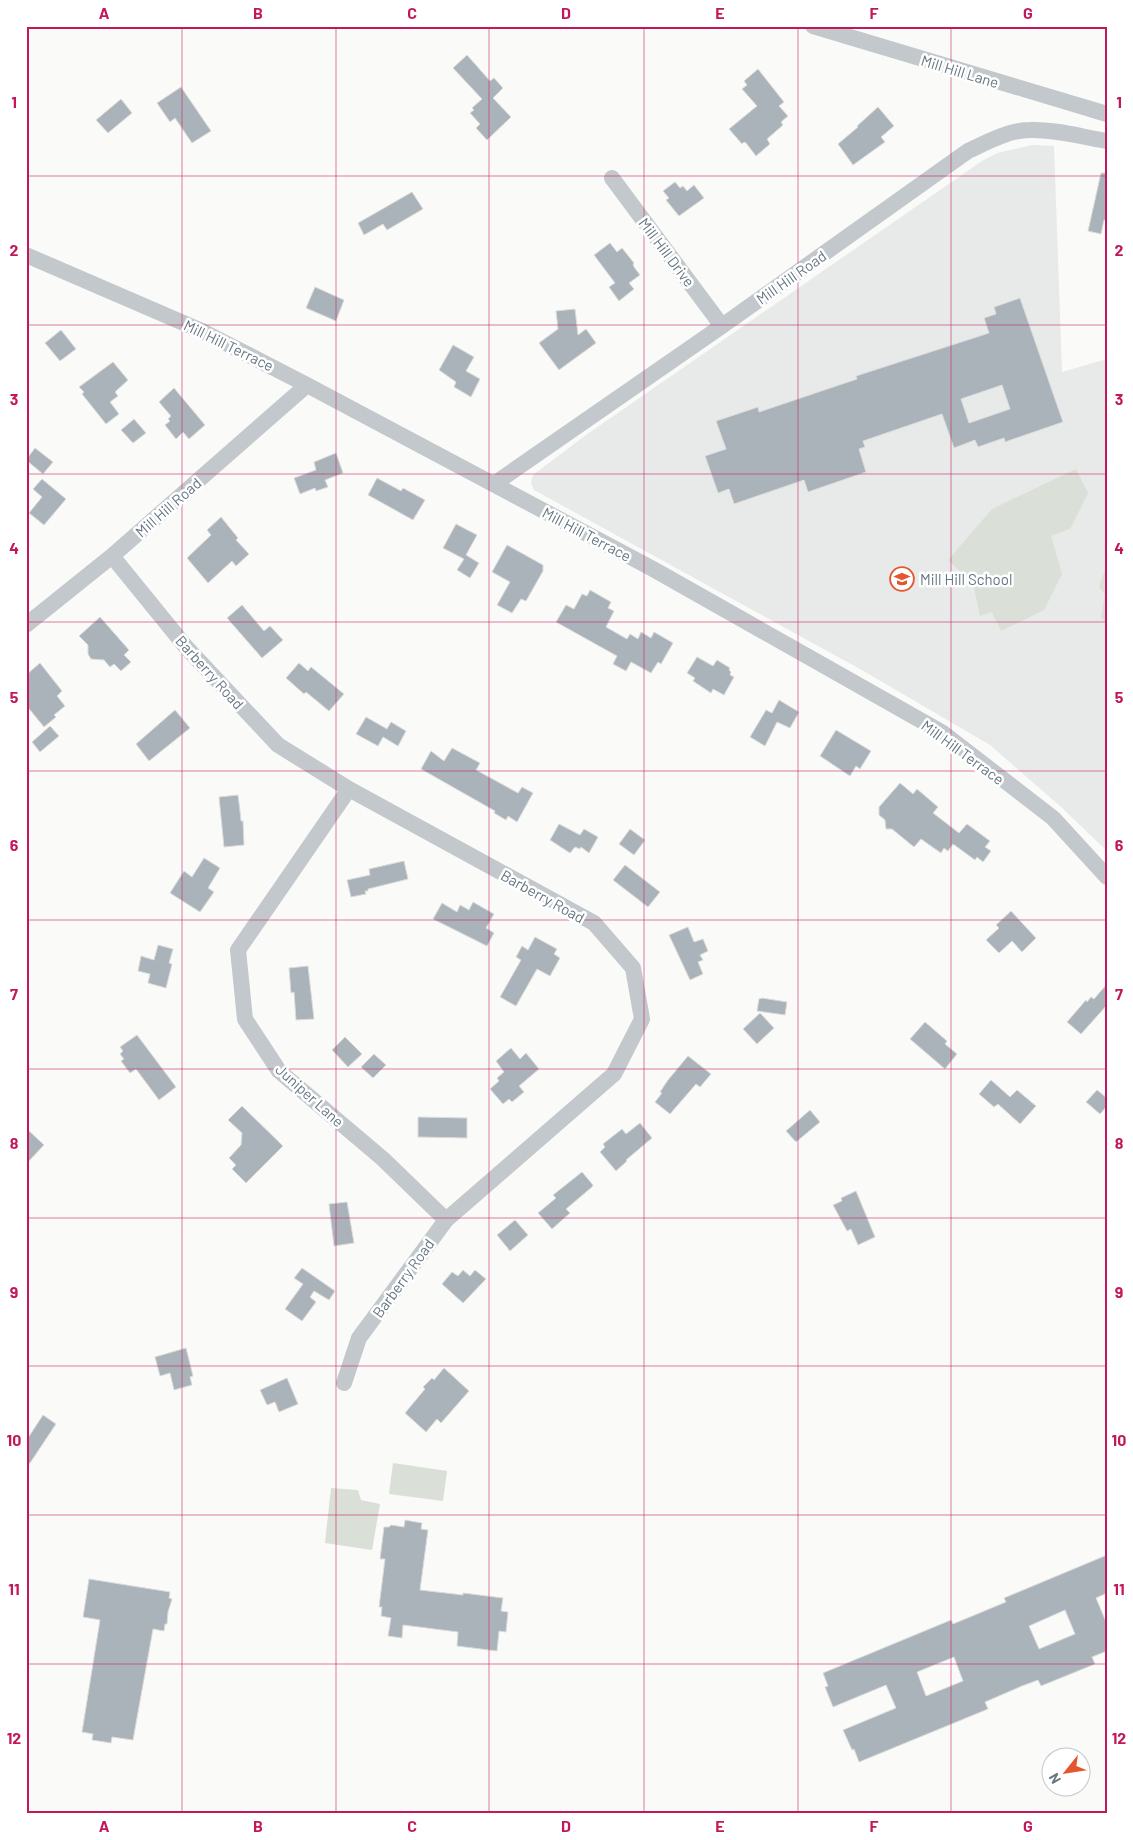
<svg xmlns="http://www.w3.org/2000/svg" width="1133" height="1840" viewBox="0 0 1133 1840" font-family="Barlow,sans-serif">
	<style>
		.built { fill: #e8e9e9 }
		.green { fill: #dadfd7 }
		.building { fill: #aab3b9; stroke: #dcdcda; fill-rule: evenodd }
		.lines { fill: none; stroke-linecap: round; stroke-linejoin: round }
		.minor { stroke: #c3c8cc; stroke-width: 16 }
		.grid { fill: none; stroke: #c2185b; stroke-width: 1; stroke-opacity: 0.55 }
		.labels { text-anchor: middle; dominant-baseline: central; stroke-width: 5; stroke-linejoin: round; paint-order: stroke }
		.street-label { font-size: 15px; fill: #657683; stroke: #fff }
		.poi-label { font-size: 15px; fill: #657683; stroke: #fff; text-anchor: start }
		.neatline { fill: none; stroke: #c2185b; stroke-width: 2 }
		.grid-label { font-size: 16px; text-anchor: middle; font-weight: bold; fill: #c2185b }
	</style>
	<rect width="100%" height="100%" fill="#fafaf8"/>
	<path class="built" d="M1032,145l22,1 8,226 45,-13v492l-47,-45 -70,-61 -130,-76 -326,-179 -3,-7 2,-8 53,-40 396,-274 15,-8z"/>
	<path class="green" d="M1076,469l12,24 -18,36 -19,7 11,38 -18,36 -43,21 -9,-19 -12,4 -7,-33 -25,-23 44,-51z
		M1107,564v60l-6,-7 4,-23 -6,-7z
		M393,1463l54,8 -4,30 -54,-7z
		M331,1488l27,2 3,10 19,4 -8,46 -47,-7z"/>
	<path class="building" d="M467,55l23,26 4,-3 9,10 -10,10 18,19 -24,23 -11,-12 4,-4 -10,-11 4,-3 -2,-2 10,-9 -29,-31z
		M758,69l26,33 -5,4 9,10 -7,6 2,3 -16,14 3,5 -14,12 -10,-13 -2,-1 -2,2 -13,-15 28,-23 -15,-17 5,-4 -3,-4z
		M181,87l30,44 -19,12 -17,-25 -5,4 -13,-19z
		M121,99l11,14 -24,20 -12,-13z
		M878,107l16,19 -13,11 4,5 -32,23 -15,-21 20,-17 -1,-1z
		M1101,173h6v48l-3,-1 -3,14 -13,-3z
		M675,182l5,6 3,-2 4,5 7,-6 10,13 -25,18 -13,-16 3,-2 -6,-7z
		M412,192l11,17 -36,21 -4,-6 -19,11 -6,-12z
		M610,243l7,9 5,-4 12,15 -1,1 1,3 6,8 -11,8 5,6 -15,12 -10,-14 6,-4 -21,-28z
		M315,287l29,13 -8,21 -30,-13z
		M1020,298l43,124 -58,20 -1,-4 -26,9 -3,-7 -21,8 -12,-34 -79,27 2,6 -6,2 7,23 -58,20 -4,-12 -70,24 -5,-15 -11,4 -13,-37 21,-7 -10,-28 42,-14 1,5 98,-33 -1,-3 133,-43 -5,-15 12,-4 -2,-7zM1002,385l8,24 -41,14 -8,-24z
		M575,309l3,26 8,-6 10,14 -37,27 -20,-27 19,-14 -2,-18z
		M61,330l15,19 -16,12 -15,-18z
		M453,345l21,12 -8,14 14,8 -9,18 -17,-10 2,-5 -17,-12z
		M113,362l15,18 -13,12 3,4 -8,6 9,12 -13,10 -24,-30 2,-2 -5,-5z
		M174,388l31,37 -16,14 -6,-7 -7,7 -11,-14 5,-4 -2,-2 3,-3 -12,-14z
		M134,419l12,14 -13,10 -12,-13z
		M35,448l18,14 -10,12 -17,-14z
		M336,453l7,20 -18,7 3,7 -12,4 -1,-3 -15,6 -6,-16 22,-8 -2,-8z
		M377,478l24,13 2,-3 22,12 -12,20 -45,-25z
		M42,479l24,20 -22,26 -15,-12 13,-16 -9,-8z
		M221,517l17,21 -2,2 13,14 -13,12 -4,-5 -24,22 -21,-25 24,-23 -4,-5z
		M456,524l21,11 -11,20 13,8 -9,15 -13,-8 7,-11 -21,-11z
		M507,545l36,20v6l-17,30 -5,-2 -9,14 -15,-8 13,-23 -18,-10z
		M590,590l21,12 -3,6 6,3 -8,16 21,12 3,-5 8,5 3,-7 10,6 3,-6 19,11 -12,21 -3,-2 -7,11 -20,-11 -5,9 -13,-7 4,-8 -61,-34 10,-17 8,4 8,-15 5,2z
		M242,605l22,26 6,-5 13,14 -21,18 -35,-40z
		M100,617l29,33 -5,5 7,7 -10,9 -7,-7 -4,3 -6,-7 -13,-1 -3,-5v-9l-9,-9z
		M697,657l16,9 4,-6 13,8 -1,2 2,2 -1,3 4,2 -10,18 -11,-6 -2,4 -18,-12 2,-3 -8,-5z
		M40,663l22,28 -5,5 8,10 -11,9 2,2 -12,10 -18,-22v-30z
		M299,663l9,8 3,-4 33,27 -15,17 -23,-19 -2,2 -18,-16z
		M779,700l20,12 -9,16 -13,-6 -12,24 -15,-9 16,-27 6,3z
		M175,710l15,18 -41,33 -13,-17z
		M366,717l21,12 4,-7 15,9 -8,15 -15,-9 -5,9 -22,-12z
		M50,726l9,10 -19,16 -8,-10z
		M836,730l35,21 -11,18 -4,-3 -6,10 -30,-20z
		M452,748l28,15 -4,7 42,23 4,-6 11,6 -16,29 -9,-6 -2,4 -12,-7 1,-2 -74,-42 10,-18 13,10z
		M900,783l13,11 4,-5 21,18 -5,6 26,20 8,-9 23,17 -5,6 6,4 -8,11 -6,-5 -2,3 -22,-16 -5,7 -4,-3 -3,5 -20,-14 -7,8 -22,-18h-6l-1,-9 -6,-5v-8z
		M238,795l2,16 1,10h2l1,24 -20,2 -5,-50z
		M559,824l21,11 4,-6 14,8 -9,16 -8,-6 -1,2 -5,-2 -5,6 -20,-13z
		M630,829l15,11 -11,15 -15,-11z
		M204,858l16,10 -12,20 6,4 -14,20 -30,-19 14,-22 8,6z
		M404,861l4,18 -40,10v2h-3l1,3 -15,3 -4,-17 23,-5 -1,-6z
		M625,865l35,27 -12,15 -35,-27z
		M473,902l21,12 -8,14 8,5 -7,13 -54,-27 9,-16 15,9 3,-7 9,5z
		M1011,911l25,27 -14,14 -10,-11 -13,12 -13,-13 13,-12 -3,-3z
		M688,927l6,15 9,-3 5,12 -8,4 3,5 -5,2 5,12 -13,6 -21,-45z
		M535,937l22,12 -3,5 6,4 -10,18 -13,-7 -21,37 -16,-9 21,-37 -5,-3 6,-11 6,4z
		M158,945l15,4 -4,14 3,1 -6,24 -18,-5 2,-9 -12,-3 3,-15 13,4z
		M308,966l6,53 -18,1 -2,-28 -3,1 -2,-25z
		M1107,984v21l-26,29 -14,-12 19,-22 1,2 4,-5 3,2z
		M762,998l25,4 -2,13 -28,-4 2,-12z
		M760,1013l14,15 -17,16 -14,-15z
		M925,1022l22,19 -2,3 12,10 -12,15 -35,-30z
		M137,1035l39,52 -17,13 -23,-31 -6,4 -9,-12 3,-2 -4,-5 3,-3 -3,-4z
		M345,1037l17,17 -14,13 -16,-17z
		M511,1048l9,11 6,-6 13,16 -20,17 5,6 -12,10 -3,-3 -6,5 -13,-15 9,-8 -2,-3 7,-6 -8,-11z
		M374,1054l12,11 -13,13 -12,-11z
		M688,1056l23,18 -11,13 -4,-3 -26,30 -15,-12 7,-9 -2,-1 8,-12z
		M991,1080l19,17 7,-7 19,16 -16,18 -22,-20 -4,3 -15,-13z
		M1097,1090l10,8v8l-7,8 -14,-12z
		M242,1106l41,40 -37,37 -14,-14 4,-4 -7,-7 12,-13 1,-12 -14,-13z
		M810,1110l10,12 -24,20 -10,-11z
		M418,1117l49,1v20l-49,-1z
		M640,1123l12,15 -26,22 1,1 -11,10 -16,-19 5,-5 -2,-3 19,-15 4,5z
		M26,1128l18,17 -18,19z
		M582,1172l11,13 -1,2 -26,22 4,4 -18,16 -14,-16 18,-15 -3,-3z
		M856,1191l19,46 -17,8 -7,-16 -4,2 -14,-26 9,-4 -1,-3z
		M347,1202l7,41 -20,3 -5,-42z
		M515,1220l13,15 -18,16 -13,-16z
		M302,1268l33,23 -6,9 -15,-9 -4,6 6,5 -14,19 -17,-12 18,-25 -9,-6z
		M463,1270l7,6 5,-6 11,9 -23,24 -21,-19 10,-12 6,4z
		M186,1348l7,28 -3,1 2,8 -18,5 -4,-17 -10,3 -5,-19z
		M444,1368l25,23 -28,32 -4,-4 -11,13 -21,-19 20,-24 -2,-2 9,-9 2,2z
		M287,1378l11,26 -19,8 -4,-10 -8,3 -7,-15z
		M43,1415l13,9 -30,45v-28z
		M405,1520l17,3 -1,6 7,1 -8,60 43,5v-2l40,5 -2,13 7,1 -2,20 -7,-1 -2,20 -40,-5 1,-14 -55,-7 -1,13 -14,-2 3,-18 -10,-2 1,-9h-3l6,-48h-5l4,-32h5l2,-2 13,2z
		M1107,1555v38l-11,5 11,26v27l-15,6 3,7 -54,22 -3,-6 -16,6 -37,16 3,7 -129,53 -5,-13 -2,1 -9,-20 53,-22 -10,-23 -53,22 -8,-20 3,-1 -5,-13 128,-53 2,4 53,-22 -2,-4zM1065,1610l10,24 -36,15 -10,-23zM954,1657l9,24 -37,15 -9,-24z
		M89,1579l81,13 -1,6 3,1 -4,13 -1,12h-2l-1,7 -11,-2 -20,111 -21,-3 -1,6 -19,-3 1,-6 -11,-2 18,-112 -17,-3z"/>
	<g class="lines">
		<path class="minor" d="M813,26l294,88
			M612,178l110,148
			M26,255l176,76 105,54 346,184 290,164 110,85 54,59
			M494,484l228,-158 246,-175c19,-9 41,-21 62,-21 25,-1 52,7 77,11
			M112,556l74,91 92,98 71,44 245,134 39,45 9,51 -28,55 -168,146 -87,118 -15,45
			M26,625l86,-69 195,-171
			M349,789l-111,161 7,69 34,52 104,88 63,61"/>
	</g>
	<path class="grid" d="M182,26v1788M336,26v1788M489,26v1788M644,26v1788M798,26v1788M951,26v1788M26,176h1081M26,325h1081M26,474h1081M26,622h1081M26,771h1081M26,920h1081M26,1069h1081M26,1218h1081M26,1366h1081M26,1515h1081M26,1664h1081"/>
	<defs>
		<g id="school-ring" transform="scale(1.25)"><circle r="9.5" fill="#fff" stroke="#e4572e" stroke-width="1.5"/><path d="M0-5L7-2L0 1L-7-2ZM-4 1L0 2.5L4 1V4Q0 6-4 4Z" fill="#e4572e"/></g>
	</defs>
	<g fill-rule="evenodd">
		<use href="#school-ring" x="902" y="579"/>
	</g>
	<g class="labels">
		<g class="street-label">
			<text transform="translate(960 71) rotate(17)">Mill Hill Lane</text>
			<text transform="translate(667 252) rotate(53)">Mill Hill Drive</text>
			<text transform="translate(791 277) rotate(-35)">Mill Hill Road</text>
			<text transform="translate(229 345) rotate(26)">Mill Hill Terrace</text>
			<text transform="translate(168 507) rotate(-41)">Mill Hill Road</text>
			<text transform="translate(587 534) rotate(28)">Mill Hill Terrace</text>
			<text transform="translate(210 672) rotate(48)">Barberry Road</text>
			<text transform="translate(963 752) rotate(36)">Mill Hill Terrace</text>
			<text transform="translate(543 896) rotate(29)">Barberry Road</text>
			<text transform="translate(310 1095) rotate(42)">Juniper Lane</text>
			<text transform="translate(403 1278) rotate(-54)">Barberry Road</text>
		</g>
		<g class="poi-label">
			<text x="920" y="579">Mill Hill School</text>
		</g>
	</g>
	<rect width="1133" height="1840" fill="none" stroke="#ffffff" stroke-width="55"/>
	<g transform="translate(1066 1772) rotate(240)"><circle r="24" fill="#ffffff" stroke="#c1c8cd"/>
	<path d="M0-4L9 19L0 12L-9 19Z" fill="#e4572e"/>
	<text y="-8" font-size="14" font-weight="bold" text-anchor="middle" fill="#657683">N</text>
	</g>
	<rect x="28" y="28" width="1078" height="1784" class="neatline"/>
	<g class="grid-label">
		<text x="104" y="19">A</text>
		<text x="258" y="19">B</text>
		<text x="412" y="19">C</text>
		<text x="566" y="19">D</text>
		<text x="720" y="19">E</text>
		<text x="874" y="19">F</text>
		<text x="1028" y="19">G</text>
		<text x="14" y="108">1</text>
		<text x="1119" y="108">1</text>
		<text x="14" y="256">2</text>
		<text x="1119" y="256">2</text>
		<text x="14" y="405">3</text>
		<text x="1119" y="405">3</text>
		<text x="14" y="554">4</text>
		<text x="1119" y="554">4</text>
		<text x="14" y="703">5</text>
		<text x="1119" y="703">5</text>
		<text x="14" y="851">6</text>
		<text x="1119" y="851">6</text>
		<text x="14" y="1000">7</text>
		<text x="1119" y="1000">7</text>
		<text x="14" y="1149">8</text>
		<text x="1119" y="1149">8</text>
		<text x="14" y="1298">9</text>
		<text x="1119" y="1298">9</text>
		<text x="14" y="1446">10</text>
		<text x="1119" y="1446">10</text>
		<text x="14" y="1595">11</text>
		<text x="1119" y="1595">11</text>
		<text x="14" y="1744">12</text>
		<text x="1119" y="1744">12</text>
		<text x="104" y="1832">A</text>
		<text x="258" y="1832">B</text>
		<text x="412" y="1832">C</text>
		<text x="566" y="1832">D</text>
		<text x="720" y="1832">E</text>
		<text x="874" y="1832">F</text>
		<text x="1028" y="1832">G</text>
	</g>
</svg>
